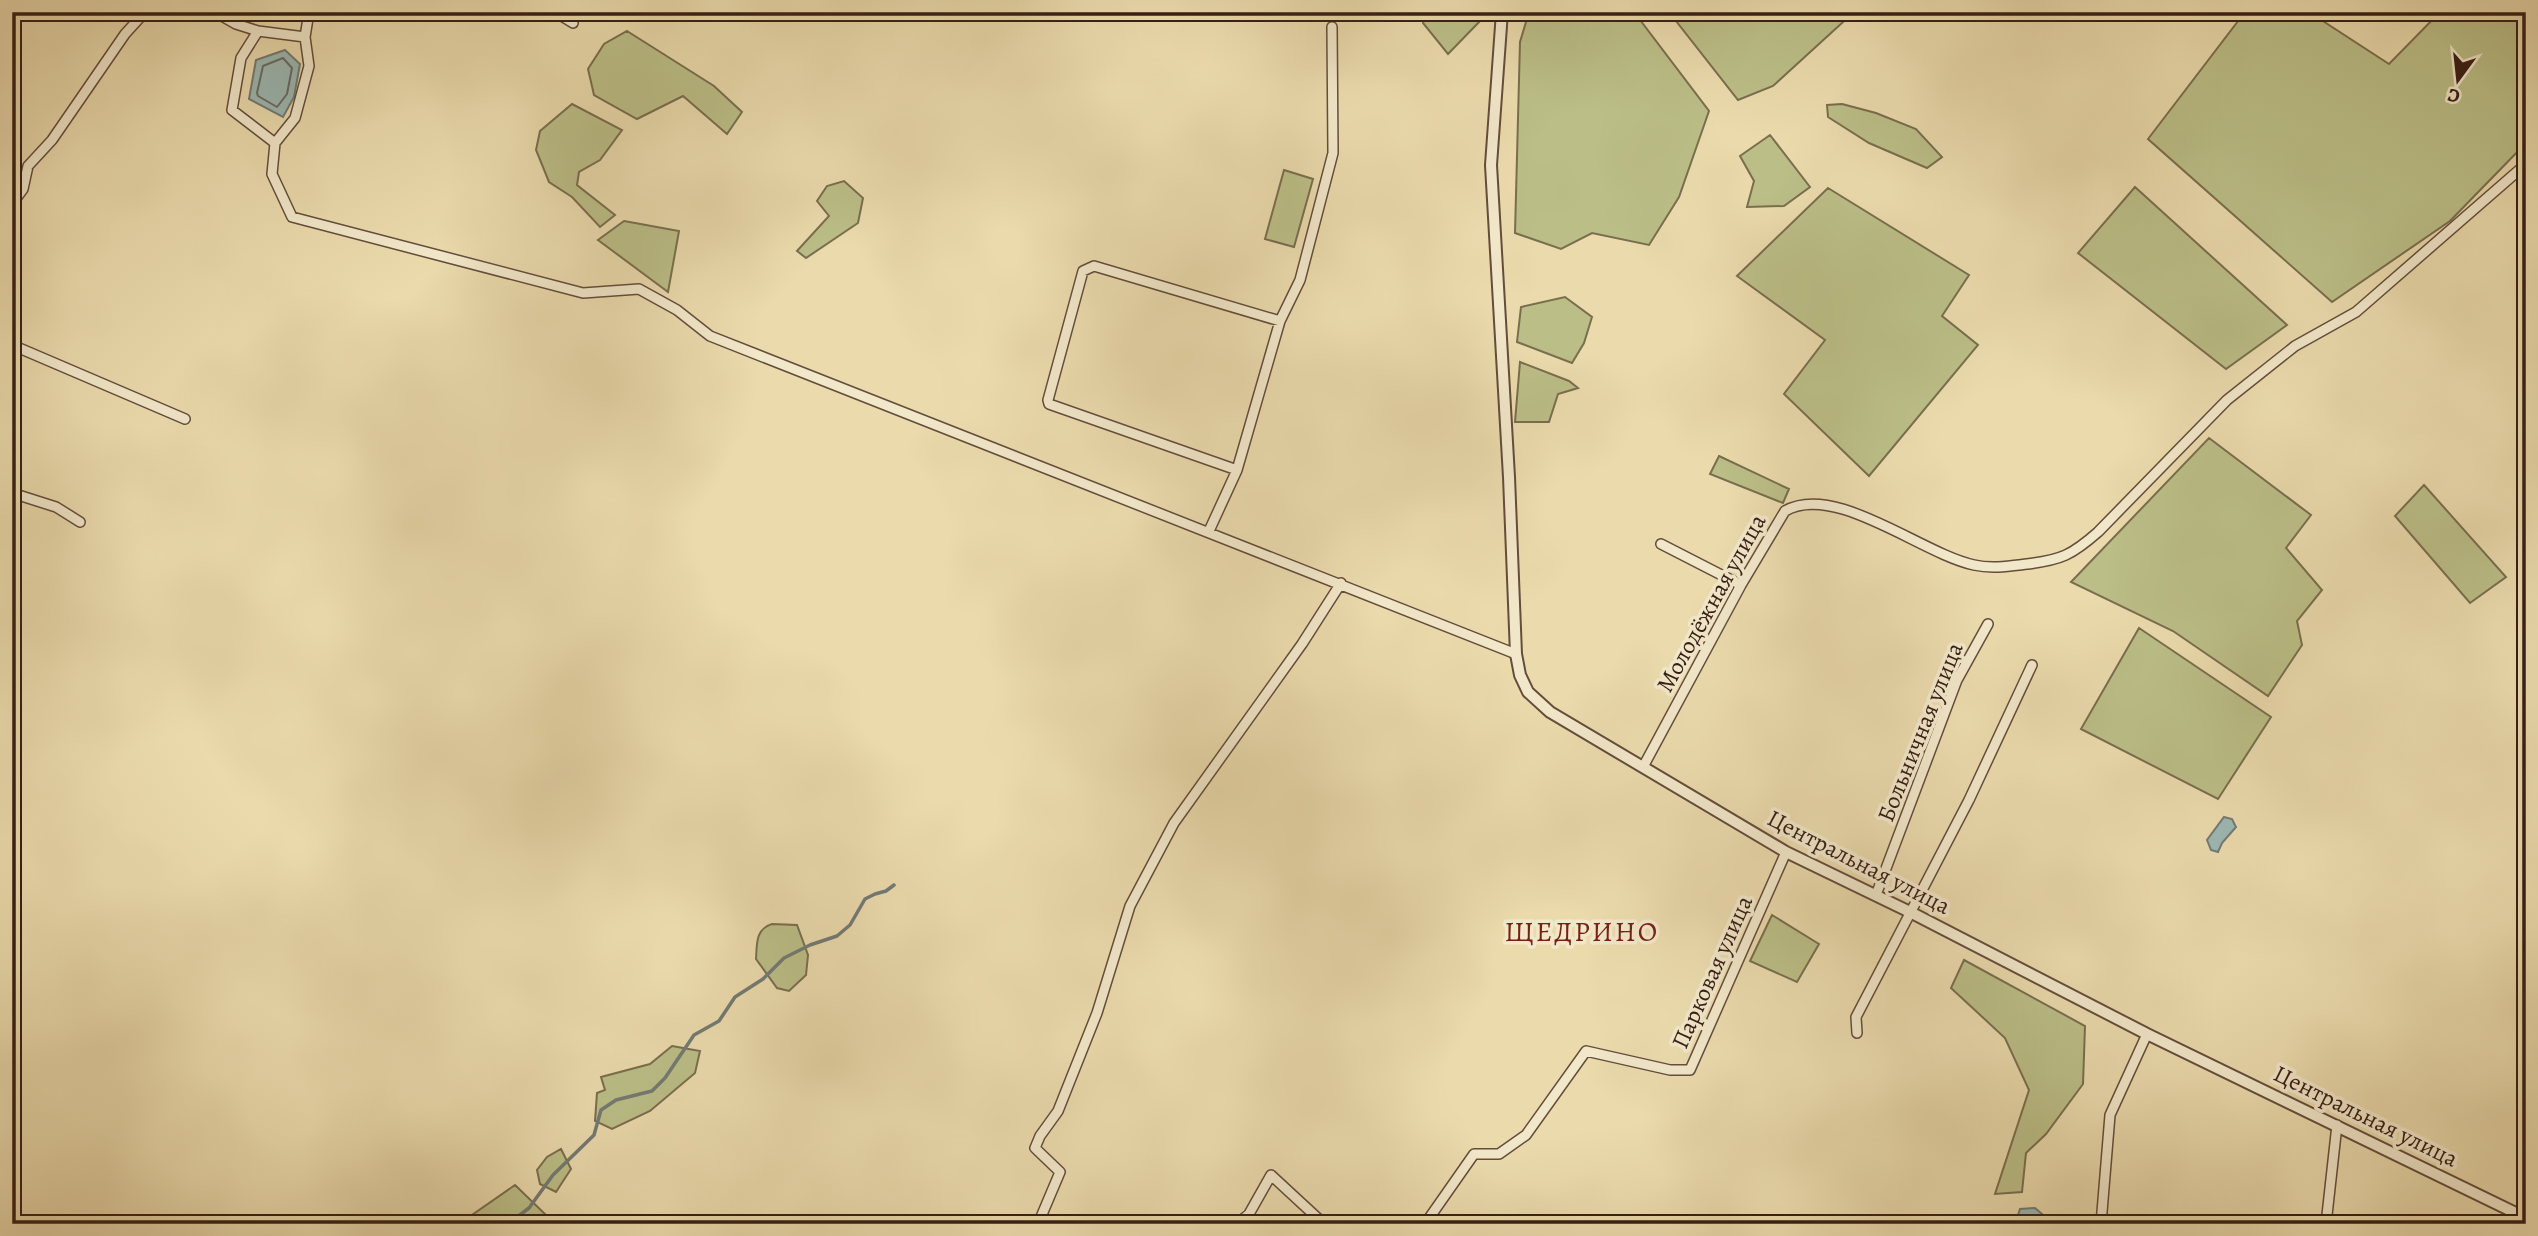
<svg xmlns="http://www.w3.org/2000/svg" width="2538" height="1236" viewBox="0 0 2538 1236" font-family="Alegreya,serif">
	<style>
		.green { fill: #bbbe87; stroke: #796e4e; stroke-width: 2 }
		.water { fill: #9bb8b3; stroke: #737a74; stroke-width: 2 }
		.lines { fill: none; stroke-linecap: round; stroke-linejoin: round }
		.shore { stroke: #696b64; stroke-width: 2 }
		.stream { stroke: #737a74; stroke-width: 3.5 }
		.minor-casing { stroke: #644d3b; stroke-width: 12 }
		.tertiary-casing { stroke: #644d3b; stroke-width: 14 }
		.minor { stroke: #f1e7c9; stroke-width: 9 }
		.tertiary { stroke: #f1e7c9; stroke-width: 10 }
		.labels { text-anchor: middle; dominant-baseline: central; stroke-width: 7; stroke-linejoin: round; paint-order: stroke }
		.street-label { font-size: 24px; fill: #371e15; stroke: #f1e7c9 }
		.quarter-label { font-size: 28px; letter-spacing: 2px; fill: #7a1f14; stroke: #f1e7c9 }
	</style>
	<rect width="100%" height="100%" fill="#eadaac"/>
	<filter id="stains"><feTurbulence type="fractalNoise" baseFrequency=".00286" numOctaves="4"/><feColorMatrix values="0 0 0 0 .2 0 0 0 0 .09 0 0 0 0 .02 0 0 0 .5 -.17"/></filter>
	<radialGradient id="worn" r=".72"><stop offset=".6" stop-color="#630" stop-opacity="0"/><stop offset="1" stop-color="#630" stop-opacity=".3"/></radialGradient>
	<path class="green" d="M1426,12h55v8l-33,34 -25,-31z
		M1529,12h105l75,99 -30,86 -30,48 -57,-12 -31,16 -46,-16 5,-191z
		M1669,12h185l-81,74 -35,14z
		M2245,12h64l80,52 51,-52h86v131l-76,78 -118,81 -184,-163z
		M627,31l87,55 28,26 -15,22 -44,-38 -46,23 -43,-24 -6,-26 16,-25z
		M572,104l50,26 -22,30 -21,12 -2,13 38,30 -15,12 -28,-30 -23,-15 -13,-32 4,-19z
		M1842,104l34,9 40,16 26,28 -15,11 -58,-25 -41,-26 -1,-12z
		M1770,135l40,52 -26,19 -37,1 7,-26 -14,-25z
		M1284,170l29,9 -19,68 -29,-8z
		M844,181l19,17 -5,25 -52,35 -9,-7 32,-35 -12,-15 10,-15z
		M2135,187l152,138 -61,44 -148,-116z
		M1828,188l141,87 -27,41 36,29 -109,131 -85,-82 41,-54 -88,-64z
		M624,221l55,10 -11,61 -70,-52z
		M1565,297l27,20 -8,26 -12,20 -55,-21 4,-35z
		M1520,362l49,19 9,7 -20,6 -9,28h-34z
		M2209,438l102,77 -25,33 36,42 -25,31 5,24 -34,51 -95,-65 -102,-49z
		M1719,456l70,33 -6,14 -73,-29z
		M2424,485l82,92 -36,26 -75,-87z
		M2139,628l132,89 -53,82 -137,-70z
		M1772,915l47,29 -22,38 -47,-21z
		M772,924l25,1 11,30 -2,20 -17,16 -12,-3 -21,-29c1,-14 -1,-30 16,-35z
		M1964,960l121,66 -2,58 -37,50 -20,19 -4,39 -27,2 34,-104 -24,-52 -54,-50z
		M672,1046l28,5 -5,22 -45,38 -38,18 -17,-8 2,-28 8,-3 -4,-13 49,-13z
		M561,1149l10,20 -15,23 -16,-8 -3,-14 10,-13z
		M515,1185l32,31 -8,8h-80z"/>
	<path class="water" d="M285,50l15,14 -6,33 -11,20 -34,-18 7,-39z
		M2224,817l8,2 4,8 -14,16 -4,9 -7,-2 -4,-10z
		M2035,1208l14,12v4h-34l5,-15z"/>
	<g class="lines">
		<path class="shore" d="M283,58l9,10 -5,26 -10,13 -19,-11 -1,-3 6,-27z"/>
		<path class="stream" d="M508,1224l21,-16 24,-33 41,-40 7,-25 15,-10 36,-9 13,-13 29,-43 25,-14 16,-24 28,-18 21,-21 26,-13 27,-9 13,-11 15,-26 10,-5 11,-3 8,-6"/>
		<g class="minor-casing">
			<path id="minor" d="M215,12l21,12 22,7
				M309,12l-4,25 4,29 -14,52 -20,25 -3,31 20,43 291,76 56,-4 38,21 33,26 806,318
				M555,12l18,11
				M275,143l-43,-33 9,-52 17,-27 47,6
				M12,191l11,-2 5,-23 24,-26 73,-106 20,-22
				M12,204l11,-15
				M12,345l173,74
				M1237,470l-188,-66 -1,-4 35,-129 11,-5 186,55
				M12,493l44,14 24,15
				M1209,531l28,-61 43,-149 20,-41 33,-127 -1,-126
				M1661,544l80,41
				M1643,767l98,-182 44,-74c50,-29 137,43 189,54 18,4 36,1 53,-1 34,-4 45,-9 71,-32l129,-132 68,-54 61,-34 170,-148
				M1876,895l81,-215 31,-56
				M1857,1033l-1,-16 113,-217 63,-135
				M1038,1224l22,-52 -25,-24 5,-12 18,-25 39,-98 33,-107 44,-83 128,-179 39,-61
				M1237,1224l12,-10 22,-39 53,49
				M1425,1224l49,-70h25l27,-19 60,-84 84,19h20l96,-218
				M2101,1224l9,-109 37,-81
				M2326,1224l11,-99"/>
		</g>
		<g class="tertiary-casing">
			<path id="tertiary" d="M1502,12l-11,153 18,312 7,177 4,21 8,17 22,20 236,140 126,61 235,121 379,184"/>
		</g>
		<use href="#minor" class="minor"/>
		<use href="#tertiary" class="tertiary"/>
	</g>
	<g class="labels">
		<g class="street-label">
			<text transform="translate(1711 603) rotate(-61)">Молодёжная улица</text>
			<text transform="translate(1920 732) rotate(-68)">Больничная улица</text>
			<text transform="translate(1859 862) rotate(27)">Центральная улица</text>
			<text transform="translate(1712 972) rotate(-66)">Парковая улица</text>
			<text transform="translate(2366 1116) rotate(26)">Центральная улица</text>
		</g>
		<g class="quarter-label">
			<text x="1582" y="932">ЩЕДРИНО</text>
		</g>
	</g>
	<rect width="2538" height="1236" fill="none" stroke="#eadaac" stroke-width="42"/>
	<rect x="14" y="14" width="2510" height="1208" fill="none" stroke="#371e15" stroke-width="3.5"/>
	<rect x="21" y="21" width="2496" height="1194" fill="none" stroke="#371e15" stroke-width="2"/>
	<g transform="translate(2458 80) rotate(195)" stroke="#f1e7c9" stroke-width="5" paint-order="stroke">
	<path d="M0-5L12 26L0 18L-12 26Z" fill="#371e15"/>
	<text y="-10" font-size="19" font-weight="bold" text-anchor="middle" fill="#371e15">С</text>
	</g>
	<rect width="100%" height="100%" filter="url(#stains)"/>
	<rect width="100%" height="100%" fill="url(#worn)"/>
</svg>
